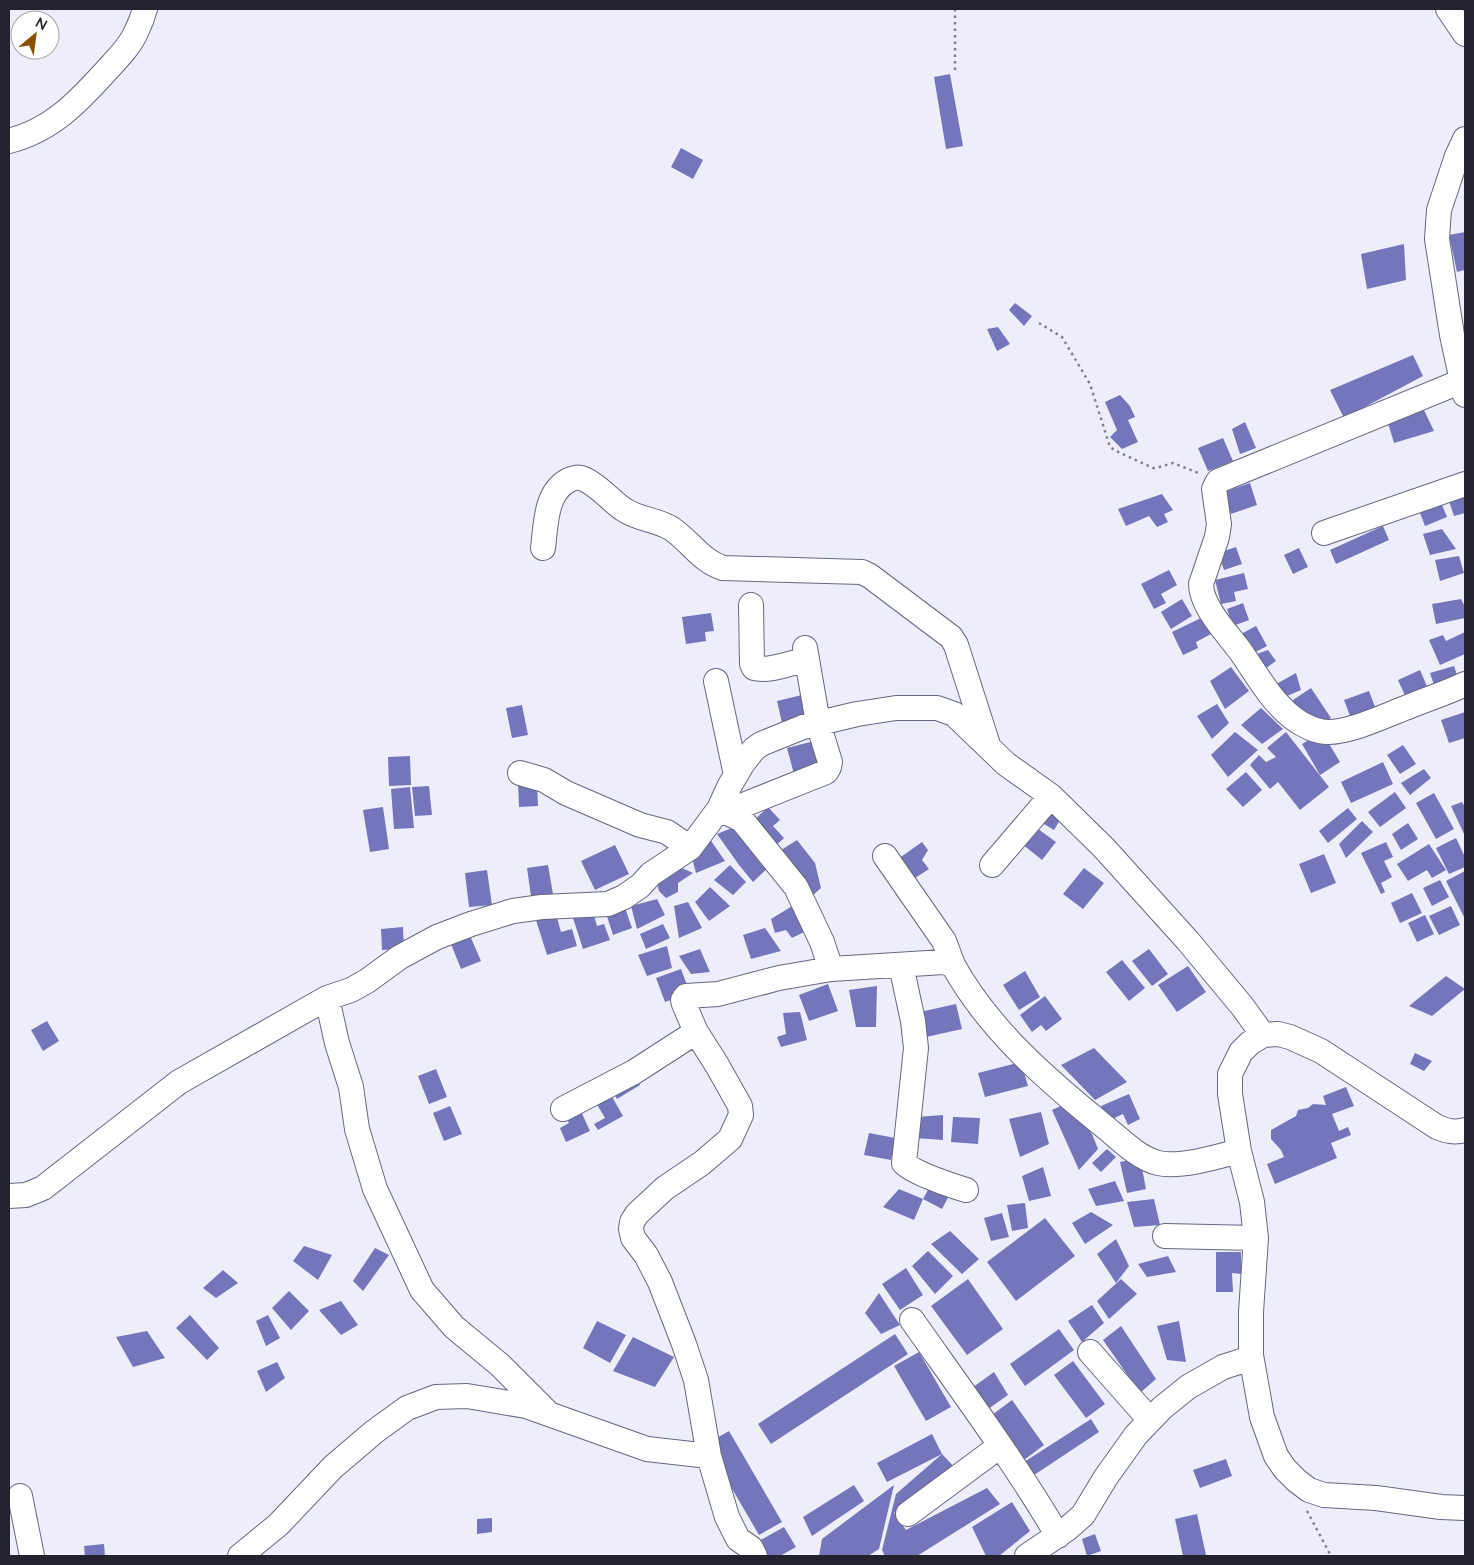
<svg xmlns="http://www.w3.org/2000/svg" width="1474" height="1565" viewBox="0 0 1474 1565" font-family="Lato,sans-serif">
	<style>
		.building { fill: #7575bc }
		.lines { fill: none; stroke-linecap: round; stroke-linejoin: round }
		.minor-casing { stroke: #666781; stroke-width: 26 }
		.path { stroke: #7f808b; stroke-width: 2.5; stroke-dasharray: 2.5 4; stroke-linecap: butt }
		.minor { stroke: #fff; stroke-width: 24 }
	</style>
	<rect width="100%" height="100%" fill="#edeefa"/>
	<path class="building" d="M950,74l13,72 -17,3 -12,-72z
		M681,148l22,12 -10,19 -22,-12z
		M1465,232v38l-8,2 -8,-37z
		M1404,244l2,36 -39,9 -6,-35z
		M1015,303l17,13 -8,10 -15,-16z
		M998,327l12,17 -13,7 -10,-22z
		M1413,355l10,21 -79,42 -14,-28z
		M1120,395l10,11 5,11 -7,3 10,22 -16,7 -12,-12 7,-7 -12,-28z
		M1424,410l10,21 -40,12 -6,-20z
		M1245,422l11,26 -16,6 -8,-25z
		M1223,438l10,23 -25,10 -10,-23z
		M1250,483l7,22 -26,9 -7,-22z
		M1162,494l11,16 -9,4 4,8 -11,5 -8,-11 -23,10 -8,-17z
		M1465,496v17l-11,3 -5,-15z
		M1442,505l5,12 -22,9 -5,-13z
		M1383,526l6,14 -53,24 -6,-14z
		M1442,529l14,20 -26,6 -7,-21z
		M1236,547l6,17 -18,6 -6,-17z
		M1299,548l9,19 -15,7 -9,-19z
		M1459,556l5,17 -24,8 -5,-21z
		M1169,570l8,15 -16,9 5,9 -12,6 -13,-25z
		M1244,573l4,16 -14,3 2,9 -15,3 -6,-24z
		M1182,599l10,17 -21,13 -10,-17z
		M1461,599l4,8v11l-29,6 -4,-20z
		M1243,603l6,17 -16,6 -6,-17z
		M711,613l3,18 -9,1 1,9 -20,3 -4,-27z
		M1203,617l8,17 -15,8 2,6 -15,7 -11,-23z
		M1256,626l11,20 -17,9 -11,-20z
		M1465,632v22l-25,11 -11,-25 14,-5 3,6z
		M1268,650l8,11 -13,9 -15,-13z
		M1454,666l5,15 -24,7 -5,-15z
		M1231,667l18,24 -24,18 -15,-28z
		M1420,670l9,21 -22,9 -9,-20z
		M1296,673l5,17 -21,9 -9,-12z
		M1311,688l20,30 -12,8 -29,-24z
		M1369,691l8,21 -25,9 -8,-21z
		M806,694l4,19 -12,3 2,7 -17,4 -6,-26z
		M1217,704l12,19 -17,16 -15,-23z
		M522,705l6,30 -16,3 -6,-30z
		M1261,708l22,21 -21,15 -21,-19z
		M1465,712v26l-16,5 -8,-23z
		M1235,732l23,18 -30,27 -17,-22z
		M1286,732l43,55 -29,23 -22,-28 -8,7 -20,-24 9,-10 7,7 10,-5 -9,-9z
		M1322,732l18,30 -20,13 -18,-31z
		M818,740l7,25 -31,9 -7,-26z
		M1403,745l13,19 -16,10 -13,-19z
		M410,756l1,29 -22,1 -1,-29z
		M1383,762l10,22 -42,19 -10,-21z
		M1424,769l7,9 -21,17 -9,-12z
		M1246,772l16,18 -19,17 -17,-18z
		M518,781h19l1,25 -19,1z
		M429,786l3,29 -17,1 -3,-29z
		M410,787l4,41 -20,1 -3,-40z
		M1395,792l11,16 -26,19 -12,-15z
		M1434,793l20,36 -18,10 -20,-36z
		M1462,802l3,5v29l-14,-30z
		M1049,806l14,9 -9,15 -15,-9z
		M383,807l6,42 -19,3 -7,-42z
		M768,807l12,13 -7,6 11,12 -13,12 -22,-25z
		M1348,808l9,11 -29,24 -9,-12z
		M1362,821l11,11 -27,26 -7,-14z
		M1408,823l10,16 -17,11 -9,-16z
		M739,825l36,36 -22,21 -14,-17 -22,-31z
		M1034,826l22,16 -14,18 -21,-17z
		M707,835l18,26 -29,12 -5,-19z
		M1456,838l9,19v10l-16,7 -13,-26z
		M797,840l18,23 6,25 -10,9 -33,-45z
		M922,842l6,8 -6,10 7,9 -17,11 -14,-21z
		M1386,842l7,15 -9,4 8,16 -11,6 4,9 -4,2 -20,-41z
		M1429,844l17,26 -14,8 -5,-8 -19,11 -11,-17z
		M615,845l14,29 -34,16 -14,-29z
		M1324,854l12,29 -25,10 -12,-29z
		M673,864l20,9 -15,10v9l-12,6 -7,-7 -4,-15z
		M548,865l6,35 -22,3 -5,-35z
		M730,865l16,17 -13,13 -19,-15z
		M1084,868l20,15 -21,26 -20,-15z
		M487,870l5,35 -23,2 -4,-34z
		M1465,871v48l-19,-38z
		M1440,880l9,17 -17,9 -9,-18z
		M710,887l20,19 -21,15 -14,-19z
		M1412,893l10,20 -22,10 -9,-20z
		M657,899l8,16 -28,14 -6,-23z
		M688,902l14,26 -23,10 -5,-32z
		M797,903l9,28 -14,7 -6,-8 -11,3 -4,-14z
		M624,905l8,23 -19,7 -8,-25z
		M1451,906l9,19 -21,10 -10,-19z
		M593,912l4,14 7,-2 6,16 -27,9 -10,-31z
		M556,914l5,18 11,-3 5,17 -30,9 -11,-35z
		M1425,915l9,19 -17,8 -9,-19z
		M663,924l7,14 -24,11 -6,-15z
		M403,927l1,22 -22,1 -1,-21z
		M765,928l16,23 -30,8 -8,-24z
		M468,931l13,30 -20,8 -12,-30z
		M667,946l5,22 -25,8 -9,-21z
		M700,949l10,23 -19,2 -12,-18z
		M1149,949l19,25 -16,12 -20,-25z
		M1122,960l23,28 -16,13 -23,-29z
		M1188,966l18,26 -29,20 -19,-27z
		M681,969l6,16 -14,6 3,7 -11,4 -9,-24z
		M1025,971l15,26 -21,13 -16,-25z
		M1446,976l19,13 -33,27 -23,-10z
		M828,984l10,27 -29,10 -10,-26z
		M877,986l-1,41h-20l-7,-37z
		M1045,996l17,23 -16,12 -5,-6 -9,7 -12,-17z
		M956,1004l6,25 -36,8 -6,-25z
		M800,1012l7,28 -26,7 -4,-10 9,-3 -3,-21z
		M47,1021l12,20 -16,10 -12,-21z
		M1094,1048l33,34 -32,18 -34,-35z
		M1415,1053l17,8 -8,10 -14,-7z
		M1021,1062l7,24 -43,11 -7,-24z
		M436,1069l11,28 -18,7 -11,-28z
		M634,1074l6,11 -23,14 -6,-11z
		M1346,1087l8,19 -22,8 7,17 9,-4 3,8 -20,8 6,15 -62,26 -8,-20 17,-7 -3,-7 -10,-11v-9l25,-14 2,-6 10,-2 5,-4 13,1 -3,-9z
		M607,1088l16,28 -25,14 -4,-6 11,-6 -13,-22z
		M1129,1094l11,25 -12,6 -5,-11 -15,7 -7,-15z
		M1067,1103l25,31 6,15 -19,21 -27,-60z
		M450,1106l12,28 -18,7 -11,-28z
		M579,1107l11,24 -24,11 -6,-14 9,-5 -5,-10z
		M1041,1112l8,32 -29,13 -11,-38z
		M943,1115v25l-29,-2 3,-21z
		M953,1117l27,1 -2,26 -27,-2z
		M869,1133l26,5 -4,22 -27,-5z
		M1107,1149l9,8 -15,15 -9,-9z
		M1140,1158l6,31 -19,4 -7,-31z
		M1043,1167l8,29 -22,5 -7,-25z
		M1115,1181l9,20 -28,5 -8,-17z
		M932,1183l18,11 -8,15 -19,-10z
		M899,1189l24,10 -9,21 -31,-13z
		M1154,1199l6,26 -26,2 -7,-25z
		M1025,1203l3,25 -16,3 -5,-26z
		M1091,1212l22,13 -28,19 -13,-21z
		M1002,1213l7,24 -18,4 -7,-23z
		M1045,1218l30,38 -59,45 -29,-39z
		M950,1231l29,28 -17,15 -31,-30z
		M1116,1239l13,27 -13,17 -19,-29z
		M304,1246l28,9 -14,25 -25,-19z
		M375,1248l14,7 -26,36 -10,-10z
		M928,1251l25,25 -18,18 -23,-28z
		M1216,1252h25v22l-9,-1 1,19h-17z
		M1168,1256l8,16 -29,5 -9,-13z
		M906,1268l17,27 -23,15 -18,-26z
		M223,1270l15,13 -22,15 -13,-10z
		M968,1279l35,50 -36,26 -36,-49z
		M1121,1279l16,15 -28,25 -12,-18z
		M289,1291l20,20 -18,19 -19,-22z
		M879,1293l21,32 -19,9 -16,-21z
		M341,1301l17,24 -17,10 -22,-25z
		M1092,1305l12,18 -22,19 -14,-21z
		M190,1315l29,33 -12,12 -31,-32z
		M268,1315l12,23 -14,8 -10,-25z
		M597,1321l29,14 -16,28 -27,-15z
		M1179,1321l7,41 -19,-2 -10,-34z
		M1121,1326l35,53 -16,14 -37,-53z
		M1059,1329l15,21 -49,36 -15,-22z
		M147,1331l18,27 -32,9 -17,-30z
		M895,1334l13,20 -137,90 -13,-20z
		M633,1337l41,20 -19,30 -42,-16z
		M919,1352l32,55 -25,14 -32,-55z
		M1073,1361l32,43 -19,14 -32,-43z
		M277,1362l8,16 -19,14 -9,-21z
		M994,1372l14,23 -24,17 -15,-22z
		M1012,1400l32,45 -20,15 -32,-45z
		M1091,1419l8,13 -71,47 -7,-15z
		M729,1431l53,91 -23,13 -53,-91z
		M932,1434l10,20 -55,28 -10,-19z
		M942,1454l15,16 -63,43 12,17 81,-42 13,16 -83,52h-32l-3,-6 14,-56z
		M1226,1459l6,17 -32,12 -7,-18z
		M854,1485l10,16 -52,35 -9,-19z
		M894,1485l-15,64 -11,7h-49l3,-17z
		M1012,1502l18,29 -31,25h-13l-14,-29z
		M1197,1514l9,41 -23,1 -8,-37z
		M492,1518v14l-15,2v-15z
		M784,1527l12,20 -16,9h-15l-8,-14z
		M1095,1534l6,17 -14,5 -5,-17z
		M104,1544l1,12h-20l-1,-10z"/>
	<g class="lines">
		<g class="minor-casing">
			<path id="minor" d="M1448,9l17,25
				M9,141c43,-11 69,-39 98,-71 11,-12 24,-25 30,-40 3,-6 6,-14 8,-21
				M1462,381l-244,100 -4,8 5,35 -2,13 -16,47c0,23 27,50 40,68 16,23 30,49 52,66 9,7 23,14 35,14 24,0 58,-17 80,-25 19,-8 39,-14 57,-23
				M1465,395l-13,-60 -15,-96 2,-29 18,-54 8,-17
				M1324,533l141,-49
				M543,548c3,-23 2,-56 26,-68 5,-2 9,-4 15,-1 14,6 26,21 39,30 15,11 34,10 49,20 19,13 29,32 51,39l139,4 8,4 81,61 5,8 32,100
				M751,605l1,59 2,4c15,4 37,-5 53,-9
				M716,681l20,94
				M520,773l24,7 22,13 74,32 27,7 23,16
				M719,809l23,11 54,67 26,55 9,27
				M726,812l100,-40 3,-5 1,-5 -12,-39 -13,-75
				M885,856l59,85 9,24
				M992,865l59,-69
				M901,965l12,56 3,27 -12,115c11,11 46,22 62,27
				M696,1032l-12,-28 -1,-4 3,-4 32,-2 61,-16 52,-9 113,-7 9,3c36,65 94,115 152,162 15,12 33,31 53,36 22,5 59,-6 81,-12
				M563,1109l71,-37 62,-40 21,33 23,41 1,9 -11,24 -28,24 -37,25 -28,26 -5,8 -1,7 2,9 13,17 14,27 24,62 12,36 13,76 18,61 11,22 13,9 4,8
				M1465,1130c-11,3 -18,1 -28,-3l-116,-76 -31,-14 -12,-3 -15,1 -13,8 -9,9 -11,22v20l9,57 13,51 4,36 -5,74v43l11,62 14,39 9,13 12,12 12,9 15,5 52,3 65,9 24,1
				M9,1196l17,-1 17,-7 136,-106 148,-84
				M1165,1236l91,2
				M912,1320c50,71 102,141 146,216
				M1090,1352l60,68
				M548,1413l-48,-48 -46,-38 -32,-37 -47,-101 -18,-60 -6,-42 -14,-44 -10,-45 24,-8 16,-9 33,-24 37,-20 34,-13 42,-13 29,-4 66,-3 16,-7 16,-11 11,-12 39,-26 29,-39 11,-24 13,-22 11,-14 7,-5 42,-17 54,-13 39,-6h41l17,6 52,50 45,32 53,52 84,93 54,65 21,29
				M20,1496l12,60
				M908,1514l92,-68
				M240,1556l38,-31 55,-58 41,-35 33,-24 29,-11 31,-1 59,10 121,43 62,7
				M1027,1556l40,-27 16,-14 23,-38 30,-42 26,-27 26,-21 35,-20 19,-6 9,-6"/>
		</g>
		<path class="path" d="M955,9v62
			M1039,323l23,14 28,47 20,63 6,4 37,17h3l17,-5 28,11
			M1307,1511l24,45"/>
		<use href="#minor" class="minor"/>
	</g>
	<rect width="1474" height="1565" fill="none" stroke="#22232e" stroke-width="20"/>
	<g transform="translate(35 35) rotate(29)"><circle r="24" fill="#ffffff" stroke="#a7a7ab"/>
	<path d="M0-4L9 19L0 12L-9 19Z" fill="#895303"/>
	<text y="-8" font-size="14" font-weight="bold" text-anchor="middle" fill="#22232e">N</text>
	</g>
</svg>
